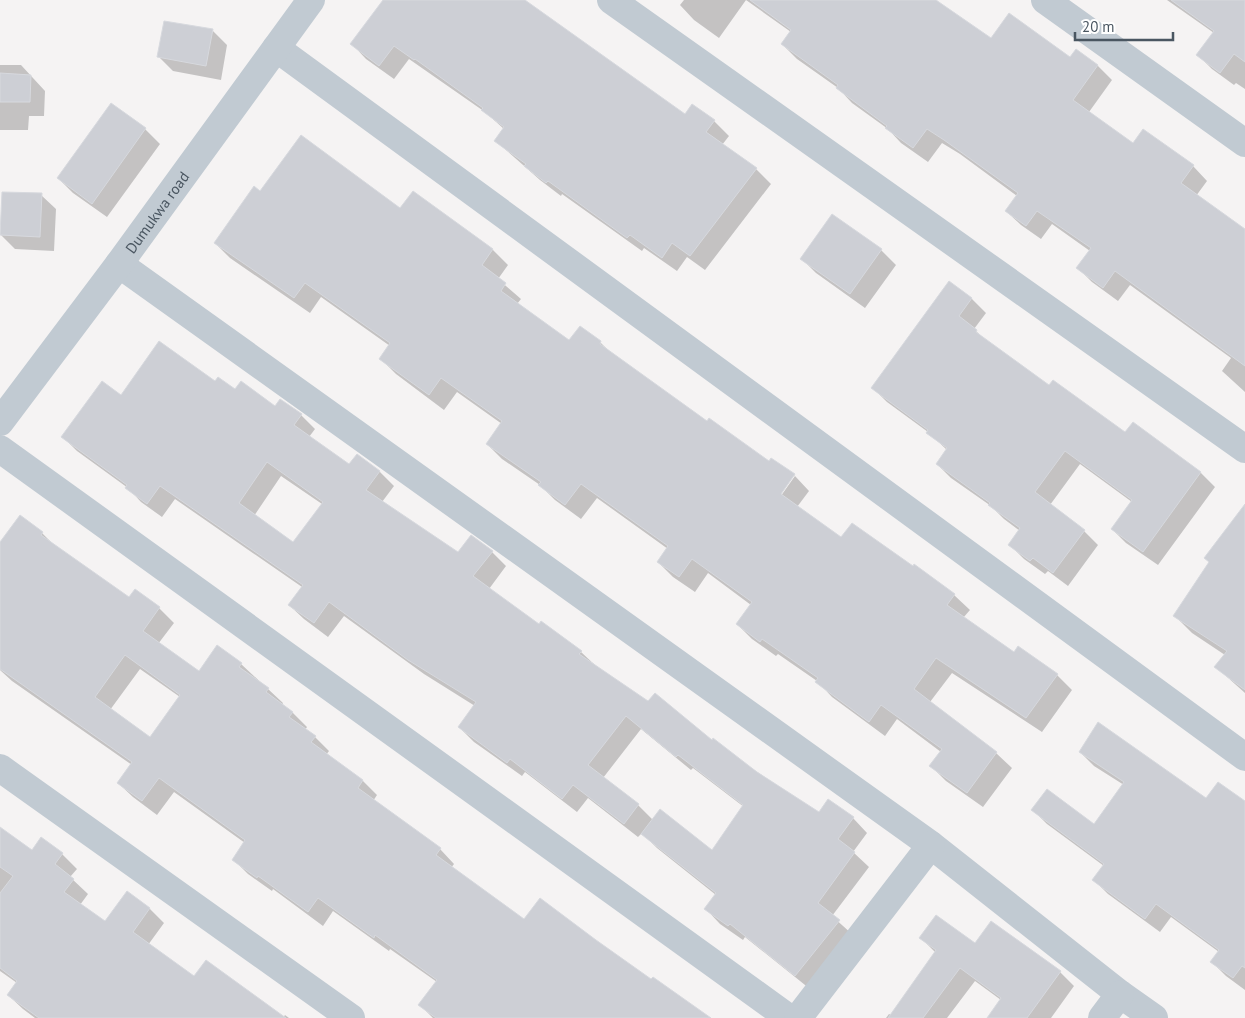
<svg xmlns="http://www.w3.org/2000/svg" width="1245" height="1018" viewBox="0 0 1245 1018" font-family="'PT Sans',sans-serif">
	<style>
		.shadow { fill: #0003; fill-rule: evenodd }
		.building { fill: #cdcfd5; stroke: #d7d9de; fill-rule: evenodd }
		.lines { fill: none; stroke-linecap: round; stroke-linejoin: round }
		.minor { stroke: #c1cad2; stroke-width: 28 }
		.labels { text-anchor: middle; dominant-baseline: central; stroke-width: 4.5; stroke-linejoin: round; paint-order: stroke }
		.street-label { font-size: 15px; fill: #4a5661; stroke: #fff }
	</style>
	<rect width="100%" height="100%" fill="#f5f3f3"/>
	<path class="shadow" d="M384,0h139l163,116 7,-10 21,15 15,15 -7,9 34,24 15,15 -66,86 -18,-13 -10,14 -33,-23 -2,3 -80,-57 -1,2 -21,-16 -44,-39 8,-12 -19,-17 -76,-53 -15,20 -28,-20 -14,-15z
		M684,0h251l56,40 79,19 6,-9 22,16 14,14 -23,32 44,33 60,21 14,15 -11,15 49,35v161l-23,-21 9,-13 -101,-73 -12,16 -26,-19 -14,-14 12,-17 -38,-27 -11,15 -20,-14 -15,-14 11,-15 -57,-42 -18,-11 -14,19 -27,-19 -13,-14 -36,-26 -14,-15 -41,-29 -15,-15 9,-12 -45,-32 -27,38 -25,-18 -14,-15z
		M1167,0h78v89l-9,-6 -2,2 -22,-16 -14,-14 16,-22z
		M212,30l15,15 -6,35 -48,-9 -15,-15z
		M0,65h21l24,26 -1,25h-15l-1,14h-28z
		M111,105l34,24 15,15 -53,73 -34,-24 -15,-15z
		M260,192l140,18 13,-18 80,58 15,15 -10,14 23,20 -4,5 52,38h31l13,13 94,68 63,39 2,-3 23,17h-3l-16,22 2,2 17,-24 14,15 -12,16 45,32 112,56 16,15 -7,8 51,36 4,-7 39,28 15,15 -30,42 -90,-59 -22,29 66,51 16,15 -29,39 -37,-26 -15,-15 10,-14 -44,-33 -12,17 -53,-39 -15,-16 -39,-27 -2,2 -24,-17 -15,-15 14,-19 -43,-32 -13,19 -22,-15 -15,-15 10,-13 -71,-51 -16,21 -26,-19 -15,-15 -38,-26 -15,-15 15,-20 -45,-32 -13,18 -48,-36 -15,-15 9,-13 -69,-49 -11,16 -80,-55 -15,-15z
		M41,195l15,14 -2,42 -39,-2 -14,-14z
		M832,215l49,35 15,15 -31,43 -49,-35 -15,-15z
		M949,282l23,17 14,14 -12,16 13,13 62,45 77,47 7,-10 68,49 14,14 -57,78 -32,-22 -14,-14 20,-27 -52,-38 -30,41 34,26 14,14 -30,41 -20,-15 -3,3 -21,-15 -14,-14 10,-14 -16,-12 -13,-13 -40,-28 -14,-14 10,-14 -19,-18 -41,-30 -14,-14z
		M215,383l60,25 26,7 14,14 -6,8 41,29 7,-10 23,16 14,14 -12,16 76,52 34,-2 14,14 -17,23 50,36 42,27 15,14 52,37 64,39 107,71 34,5 14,15 -14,19 16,15 -37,49 21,19 -43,54 -65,-52 -2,3 -23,-16 -14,-15 10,-14 -59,-47 -15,-15 -4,4 -50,-39 -11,14 -52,-40 -3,4 -48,-34 -15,-15 16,-21 -51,-32 -80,-58 -16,21 -24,-18 -15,-14 13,-18 -127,-88 -13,18 -21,-15 -13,-14 -51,-37 -14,-14 58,-41zM281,476l41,28 -29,40 -39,-28zM641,729l50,41 2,-2 51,39 -31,44 -60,-31 -15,-15 -35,-27z
		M1245,506v187l-29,-26 9,-12 -33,-22 -17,-17z
		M42,533l15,15 72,51 6,-8 24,17 15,15 -16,21 41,28 42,-8 27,25 15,14 -1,2 11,8 14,14 -2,3 10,7 14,14 -3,4 37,26 14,14 -4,6 67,48 14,15 -3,4 74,53 127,60 58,37h-277l-13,-13 17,-23 -47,-33 -1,2 -56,-40 -10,15 -50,-37 -1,2 -24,-17 -15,-15 12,-16 -71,-51 -17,23 -24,-18 -15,-14 14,-18 -120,-84 -12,-11v-125zM140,669l40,28 -30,42 -40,-29z
		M1080,752l127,48 38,3v187l-19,-14 -14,-14 7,-10 -48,-35 -11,15 -52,-38 -14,-14 10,-14 -57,-42 -14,-14 61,16 30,-41 -30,-19z
		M0,828l32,24 9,-13 21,15 15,15 -7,8 18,17 -8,11 25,18 22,-30 23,16 14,14 -16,22 46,33 89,40 2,-3 4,3h-254l-12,-9 -15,-14 9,-12 -17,-12z
		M921,938l139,34 14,14 -23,32h-63l13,-18 -26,-19 -28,37h-61l3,-4 2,1 45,-62z"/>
	<path class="building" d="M383,0h142l160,114 7,-10 23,16 -9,12 51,36 -67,88 -18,-13 -10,15 -32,-23 -3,3 -79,-57 -2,2 -22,-17 2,-2 -32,-23 10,-14 -23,-17 2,-2 -68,-49 -1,1 -20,-14 -15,20 -29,-22z
		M750,0h186l55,38 18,-25 61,44 6,-8 22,16 -25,35 60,43 10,-14 51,36 -13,18 64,46v137l-130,-95 -12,17 -27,-20 15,-20 -54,-37 -11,15 -21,-15 13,-18 -74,-53 -17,-11 -14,19 -28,-20 2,-2 -51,-38 2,-3 -57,-41 10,-14z
		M1171,0h74v62l-11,-8 -14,19 -24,-18 18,-24z
		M164,21l49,8 -7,37 -49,-9z
		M0,73l31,2 -1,27h-30z
		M111,103l35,25 -54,76 -35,-26z
		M301,135l99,73 13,-17 80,58 -11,16 24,18 -5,8 68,49 11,-14 21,15 -1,3 107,77 2,-3 60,43 2,-3 24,16 -14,20 60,43 11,-14 61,43 1,-2 41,30 -8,11 67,47 4,-6 40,28 -32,44 -90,-60 -22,31 83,63 -30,41 -38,-27 13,-17 -61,-44 -12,17 -54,-40 3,-4 -56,-39 -2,3 -24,-18 16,-22 -60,-43 -13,18 -22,-15 11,-16 -87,-62 -16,21 -27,-20 3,-3 -55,-38 16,-23 -61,-43 -12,17 -50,-36 11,-16 -85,-60 -11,15 -80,-55 40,-57 6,5z
		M2,192l40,1 -2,44 -40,-2z
		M832,214l50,35 -32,45 -50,-35z
		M949,281l23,17 -13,18 18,14 -1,2 73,53 4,-5 72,52 8,-10 68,50 -58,80 -32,-23 21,-29 -67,-49 -30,41 50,38 -32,43 -20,-15 -3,3 -22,-16 12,-17 -32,-23 2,-2 -54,-39 11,-16 -21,-15 2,-3 -57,-42z
		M159,341l56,40 3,-4 17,12 6,-8 34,25 5,-7 22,15 -8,11 55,39 8,-10 23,17 -14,19 92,62 13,-17 22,16 -20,25 66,48 2,-3 41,30 -3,3 69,47 7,-8 57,47 1,-2 44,34 62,40 9,-13 26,18 -16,22 17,13 -37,51 22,17 -45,56 -65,-52 -2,2 -24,-17 12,-16 -75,-59 19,-25 52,41 31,-45 -65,-50 -2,2 -50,-41 -38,49 51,39 -15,20 -51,-39 -11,14 -52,-40 -3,4 -49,-36 18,-25 -68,-42 -79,-58 -15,21 -26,-18 15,-20 -143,-99 -13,18 -22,-16 2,-3 -66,-48 41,-56 19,14zM267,462l56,40 -30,40 -54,-39z
		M1245,504v186l-31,-23 13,-16 -54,-35 36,-54 -5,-4z
		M20,515l23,17 -2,3 88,62 6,-8 25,18 -17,24 56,40 18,-26 25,18 -3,4 30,21 -3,4 27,20 -4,5 27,19 -5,6 52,38 -5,8 83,60 -5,7 88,64 16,-21 56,42 55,39 2,-2 58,41h-275l-18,-13 19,-25 -62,-45 -1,3 -56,-40 -10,14 -50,-36 -1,2 -25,-18 13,-20 -86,-62 -17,23 -25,-18 15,-21 -132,-93v-127zM125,655l55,40 -30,42 -55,-40z
		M1098,722l108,76 12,-16 27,19v167l-3,-2 -9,12 -23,-16 9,-12 -63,-46 -11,15 -53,-39 12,-16 -73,-54 16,-21 47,35 30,-42 -45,-30z
		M0,827l32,23 9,-13 22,16 -8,11 19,15 -10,13 41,29 22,-30 23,17 -17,24 61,44 12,-16 80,58h-247l-32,-23 10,-14 -17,-13v-75l13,-17 -13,-9z
		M936,915l39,28 16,-22 70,50 -34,47h-40l14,-20 -41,-30 -37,50h-35l48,-68 -17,-12z"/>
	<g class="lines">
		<g class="minor">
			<path d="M611,0l634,449"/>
			<path d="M1045,0l200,143"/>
			<path d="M276,48l969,709"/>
			<path d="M119,264l812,581 189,149 34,24"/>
			<path id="s1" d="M0,422l119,-158 192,-264"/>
			<path d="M0,449l789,569"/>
			<path d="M0,768l351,250"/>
			<path d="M798,1018l133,-173"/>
			<path d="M1102,1018l18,-24"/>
		</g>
	</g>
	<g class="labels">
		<g class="street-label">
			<text stroke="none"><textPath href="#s1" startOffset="262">Dumukwa road</textPath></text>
		</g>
	</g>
	<path d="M1075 32v8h98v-8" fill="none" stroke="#4a5661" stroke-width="2.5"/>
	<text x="1082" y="32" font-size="15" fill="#4a5661" stroke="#ffffff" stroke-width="4" paint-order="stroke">20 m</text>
</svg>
